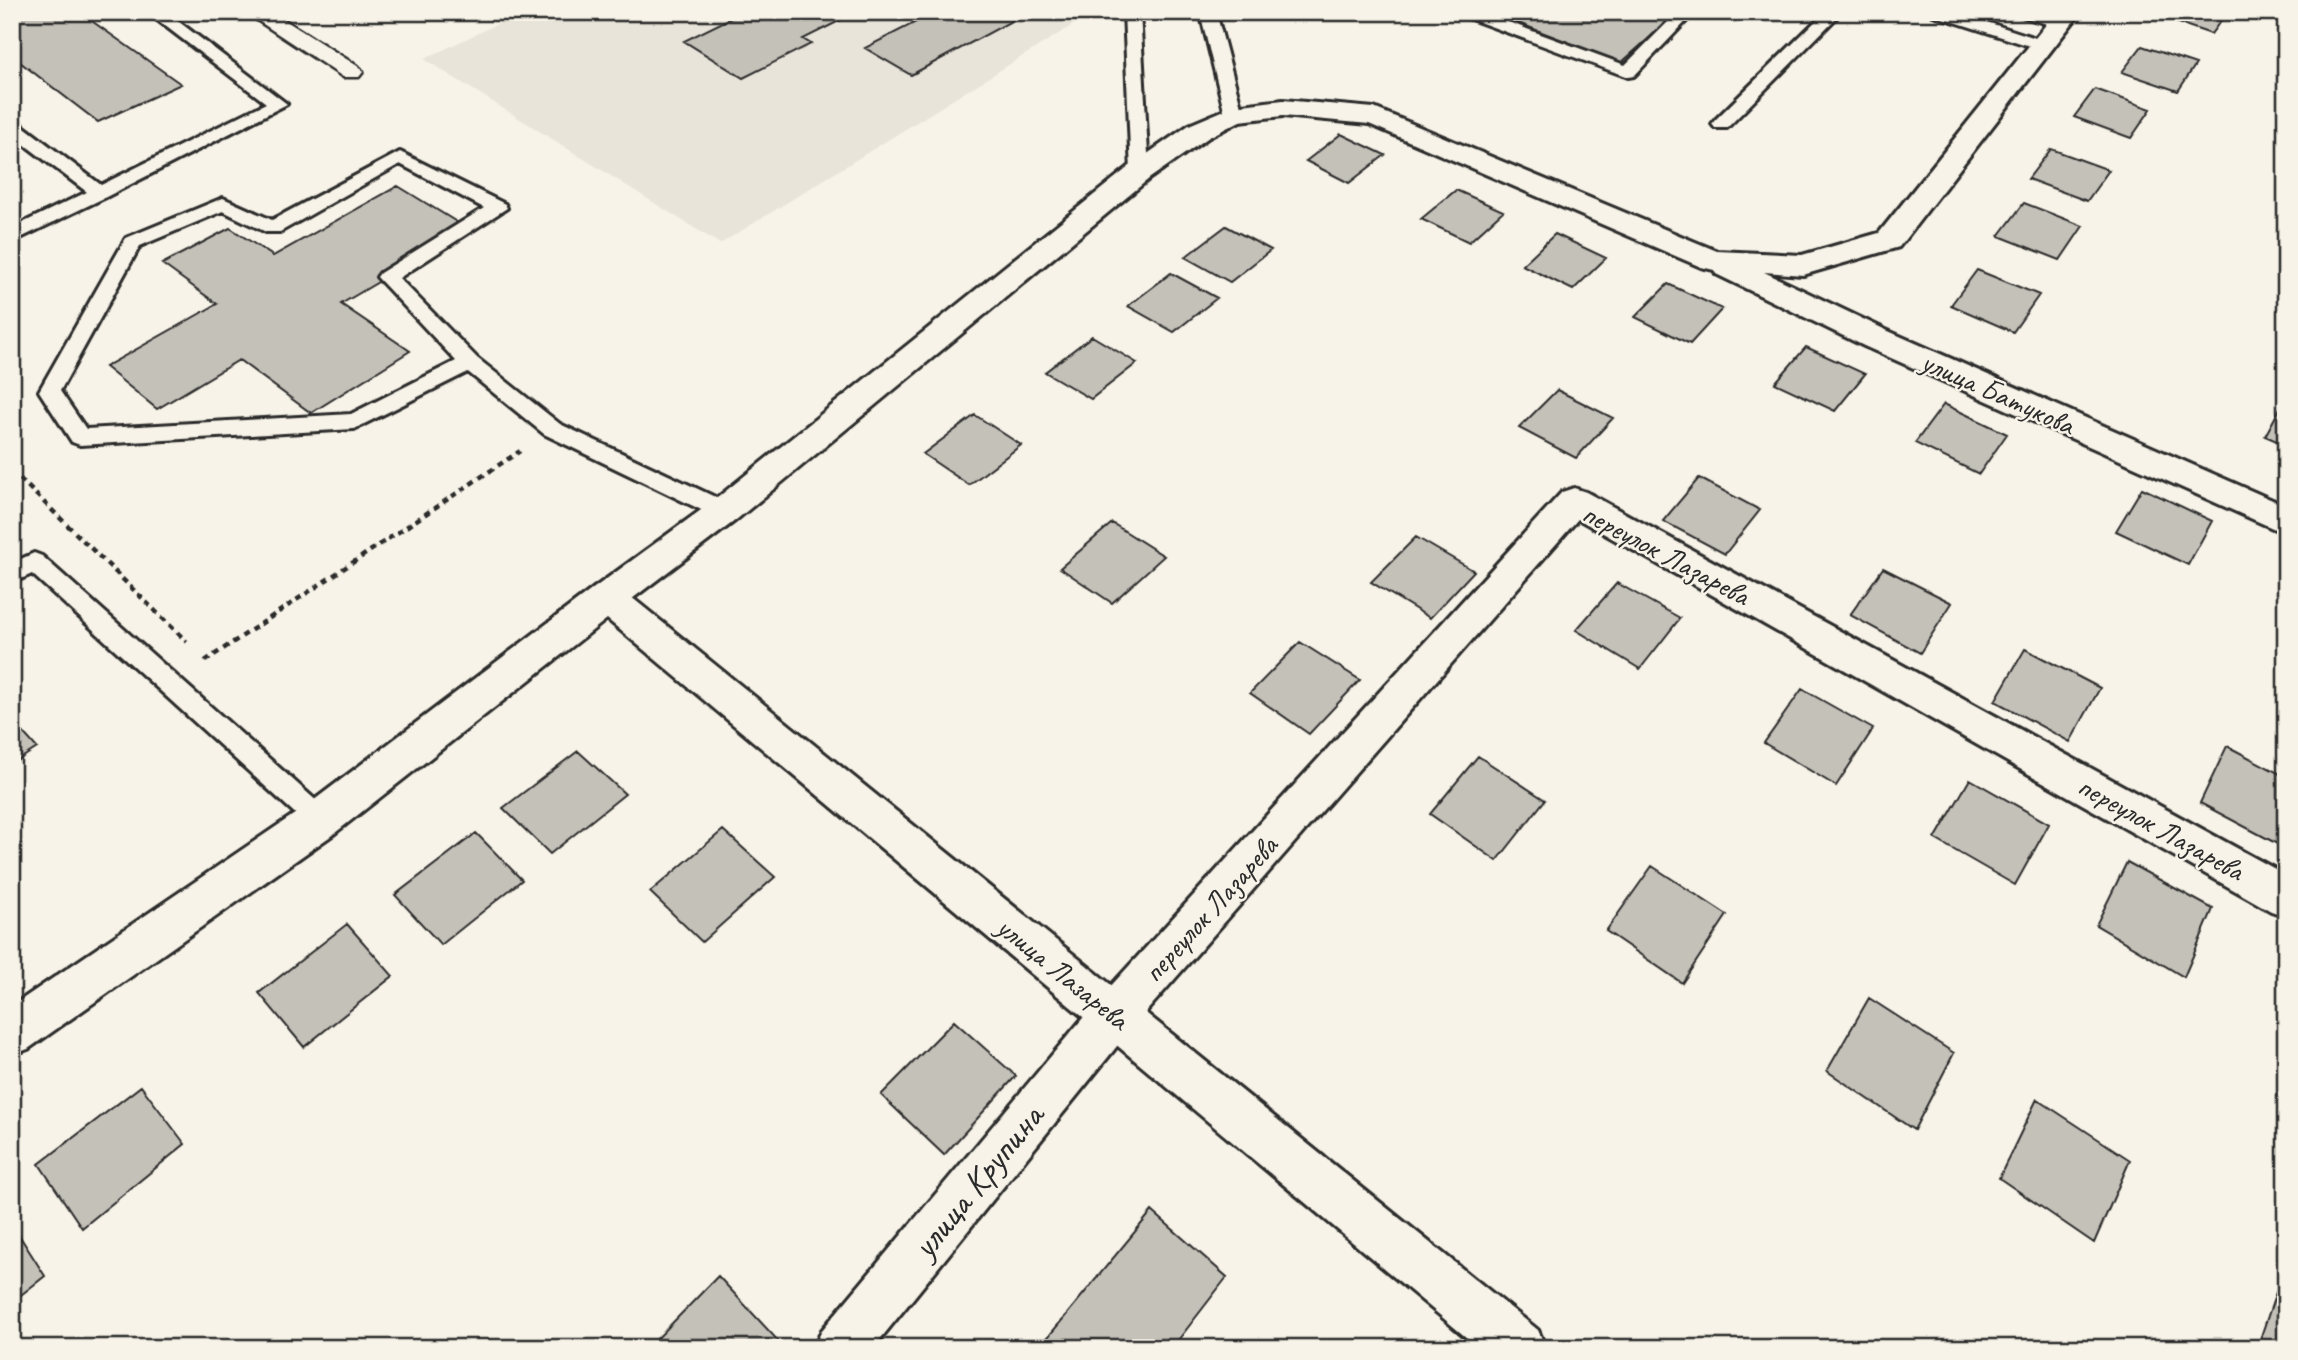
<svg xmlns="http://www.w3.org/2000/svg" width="2298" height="1360" viewBox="0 0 2298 1360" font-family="Caveat,sans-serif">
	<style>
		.built { fill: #e8e4da }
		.building { fill: #c4c1b9; stroke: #2b2b2b; stroke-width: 2 }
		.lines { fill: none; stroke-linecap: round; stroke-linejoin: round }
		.service-casing { stroke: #2b2b2b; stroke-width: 6 }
		.pedestrian-casing { stroke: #2b2b2b; stroke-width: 5 }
		.minor-casing { stroke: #2b2b2b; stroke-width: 6 }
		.secondary-casing { stroke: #2b2b2b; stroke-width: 6 }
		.path { stroke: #2b2b2b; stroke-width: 4.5; stroke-dasharray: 6 5; stroke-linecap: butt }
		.service { fill: #f7f3e8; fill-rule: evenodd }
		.pedestrian { fill: #f7f3e8; fill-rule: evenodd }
		.minor { fill: #f7f3e8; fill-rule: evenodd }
		.secondary { fill: #f7f3e8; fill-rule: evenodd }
		.labels { text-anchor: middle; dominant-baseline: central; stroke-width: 5; stroke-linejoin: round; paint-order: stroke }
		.street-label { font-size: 30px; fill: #2b2b2b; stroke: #f7f3e8 }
		.near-street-label { font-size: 37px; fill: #2b2b2b; stroke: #f7f3e8 }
	</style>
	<rect width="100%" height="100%" fill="#f7f3e8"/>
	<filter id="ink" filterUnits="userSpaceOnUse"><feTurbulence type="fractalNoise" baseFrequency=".0143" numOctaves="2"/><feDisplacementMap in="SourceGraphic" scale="14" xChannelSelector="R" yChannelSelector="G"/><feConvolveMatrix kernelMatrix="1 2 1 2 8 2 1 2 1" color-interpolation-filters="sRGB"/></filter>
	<g filter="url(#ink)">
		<path class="built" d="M522,12h572l-374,232 -296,-185z"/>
		<path class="building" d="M12,12h67l102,72 -83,38 -86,-66z
			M743,12h114l-54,27 8,5 -68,34 -59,-37z
			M910,12h118l-117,63 -46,-27 57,-29z
			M1490,12h185l2,1 -56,50z
			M2160,12h67l-16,22 -53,-18z
			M2142,46l54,18 -18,27 -56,-19z
			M2095,89l56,20 -20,29 -57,-21z
			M1341,134l44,21 -36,28 -43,-22z
			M2051,149l58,21 -22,31 -59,-22z
			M398,186l70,43 -127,75 69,47 -99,62 -72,-53 -82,49 -52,-42 112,-63 -55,-40 68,-36 43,28z
			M1456,190l47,21 -34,31 -48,-23z
			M2024,203l59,23 -23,34 -61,-24z
			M1226,226l45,24 -41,32 -45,-25z
			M1555,234l51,24 -33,32 -51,-25z
			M1977,270l62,25 -26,37 -62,-27z
			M1171,273l46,25 -43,34 -46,-26z
			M1668,284l54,25 -32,35 -55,-27z
			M1092,336l45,27 -46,36 -46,-27z
			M1806,347l59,27 -30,37 -60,-28z
			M1557,390l56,28 -37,40 -57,-30z
			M2286,397v48l-21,-9z
			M1944,404l63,30 -28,40 -64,-31z
			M975,415l46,30 -52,40 -46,-31z
			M1699,478l61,32 -35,44 -62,-33z
			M2142,488l70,33 -24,44 -72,-34z
			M1112,523l52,33 -52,47 -52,-35z
			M1416,537l58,34 -44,47 -59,-36z
			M1883,568l69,35 -32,50 -70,-38z
			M1617,583l63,35 -40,51 -64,-39z
			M1300,642l60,38 -51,54 -59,-41z
			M2025,649l75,39 -30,54 -75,-41z
			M1802,689l71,40 -37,57 -72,-43z
			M12,720l25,28 -25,16z
			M2227,746l59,31 -1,71 -85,-45z
			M578,751l47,43 -75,60 -47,-46z
			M1478,756l67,44 -48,61 -67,-47z
			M1970,779l79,45 -34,61 -80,-46z
			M723,830l52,47 -73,65 -52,-50z
			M476,833l46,47 -81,65 -46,-50z
			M2127,862l86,47 -29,68 -88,-52z
			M1652,866l75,49 -45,68 -76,-52z
			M347,924l46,52 -89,71 -45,-54z
			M1869,998l85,55 -40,77 -87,-59z
			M954,1021l62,55 -72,79 -63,-60z
			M141,1086l44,58 -103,84 -43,-64z
			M2037,1099l93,61 -36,83 -95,-65z
			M1152,1211l75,66 -55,71h-133z
			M12,1224l33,52 -33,26z
			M2284,1269l2,79h-29z
			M718,1276l64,69 -2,3h-132z"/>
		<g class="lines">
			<g class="service-casing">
				<path id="service" d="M147,12h19l121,92 -181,93 -94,45v-14l75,-36 -75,-57v-14l6,1 83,63 165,-82z
					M1124,12h16l9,160 -9,5 -9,-5z
					M1200,12h16l27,102 -3,4h-12l-3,-4z
					M1458,12h23l144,53 53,-53h17l-61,64 -6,1 -168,-62z
					M1825,12h17l-115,116h-12l-3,-4 3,-4z
					M1931,12h25l92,30 2,3 -8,5 -6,-2 -103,-33z
					M2016,12h26l24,8 2,3 -8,5 -42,-13z
					M400,152l105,52 2,4 -108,70 78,80 83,66 172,81 3,6 -3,6 -8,2 -8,-2 -172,-83 -76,-62 -114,57 -274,16 -8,-3 -33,-51 87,-153 97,-40 49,22zM400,164l84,44 -104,65 -3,4 79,84 -105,53 -265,15 -26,-38 80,-145 83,-35 43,21h14z
					M34,553l8,3 287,256 4,8 -4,8 -9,4 -9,-4 -279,-254 -20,9v-20z"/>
			</g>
			<g class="pedestrian-casing">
				<path id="pedestrian" d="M245,12h27l87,55 4,5 -4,5h-16z"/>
			</g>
			<g class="minor-casing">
				<path id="minor" d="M2056,12h25l-182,235 -96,28 -39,-3 122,58 400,176v28l-422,-188 -148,-72 -2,-4 -13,-3 -332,-143 -86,-8 -43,5 -31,16 -59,41 -414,342 -116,88 -13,4 -13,-4 -5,-10 5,-10 118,-86 418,-336 59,-41 45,-19 49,-6 91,8 343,143 85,4 77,-22z
					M1574,488l12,4 700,383v41l-15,-5 -693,-392 -448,511 -257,318h-59l8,-18 276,-330 464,-508z"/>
			</g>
			<g class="secondary-casing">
				<path id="secondary" d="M607,584l13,4 918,742 8,18h-67l-872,-729 -272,214 -307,216 -16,6v-49l293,-199 289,-219z"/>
			</g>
			<path class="path" d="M12,471l175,171
				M205,661l315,-210"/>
			<use href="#service" class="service"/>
			<use href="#pedestrian" class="pedestrian"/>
			<use href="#minor" class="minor"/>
			<use href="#secondary" class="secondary"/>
		</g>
	</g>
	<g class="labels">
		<g class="street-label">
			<text transform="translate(1998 393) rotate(24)">улица Батукова</text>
			<text transform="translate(1666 554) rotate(28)">переулок Лазарева</text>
			<text transform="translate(2161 828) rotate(29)">переулок Лазарева</text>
			<text transform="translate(1210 909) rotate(-48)">переулок Лазарева</text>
			<text transform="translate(1063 973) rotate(39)">улица Лазарева</text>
		</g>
		<g class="near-street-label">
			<text transform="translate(977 1181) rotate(-51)">улица Крупина</text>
		</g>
	</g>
	<rect width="2298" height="1360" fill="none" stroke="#f7f3e8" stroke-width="42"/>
	<rect x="21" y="21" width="2256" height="1318" fill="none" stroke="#2b2b2b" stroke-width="2.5" filter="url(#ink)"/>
</svg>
